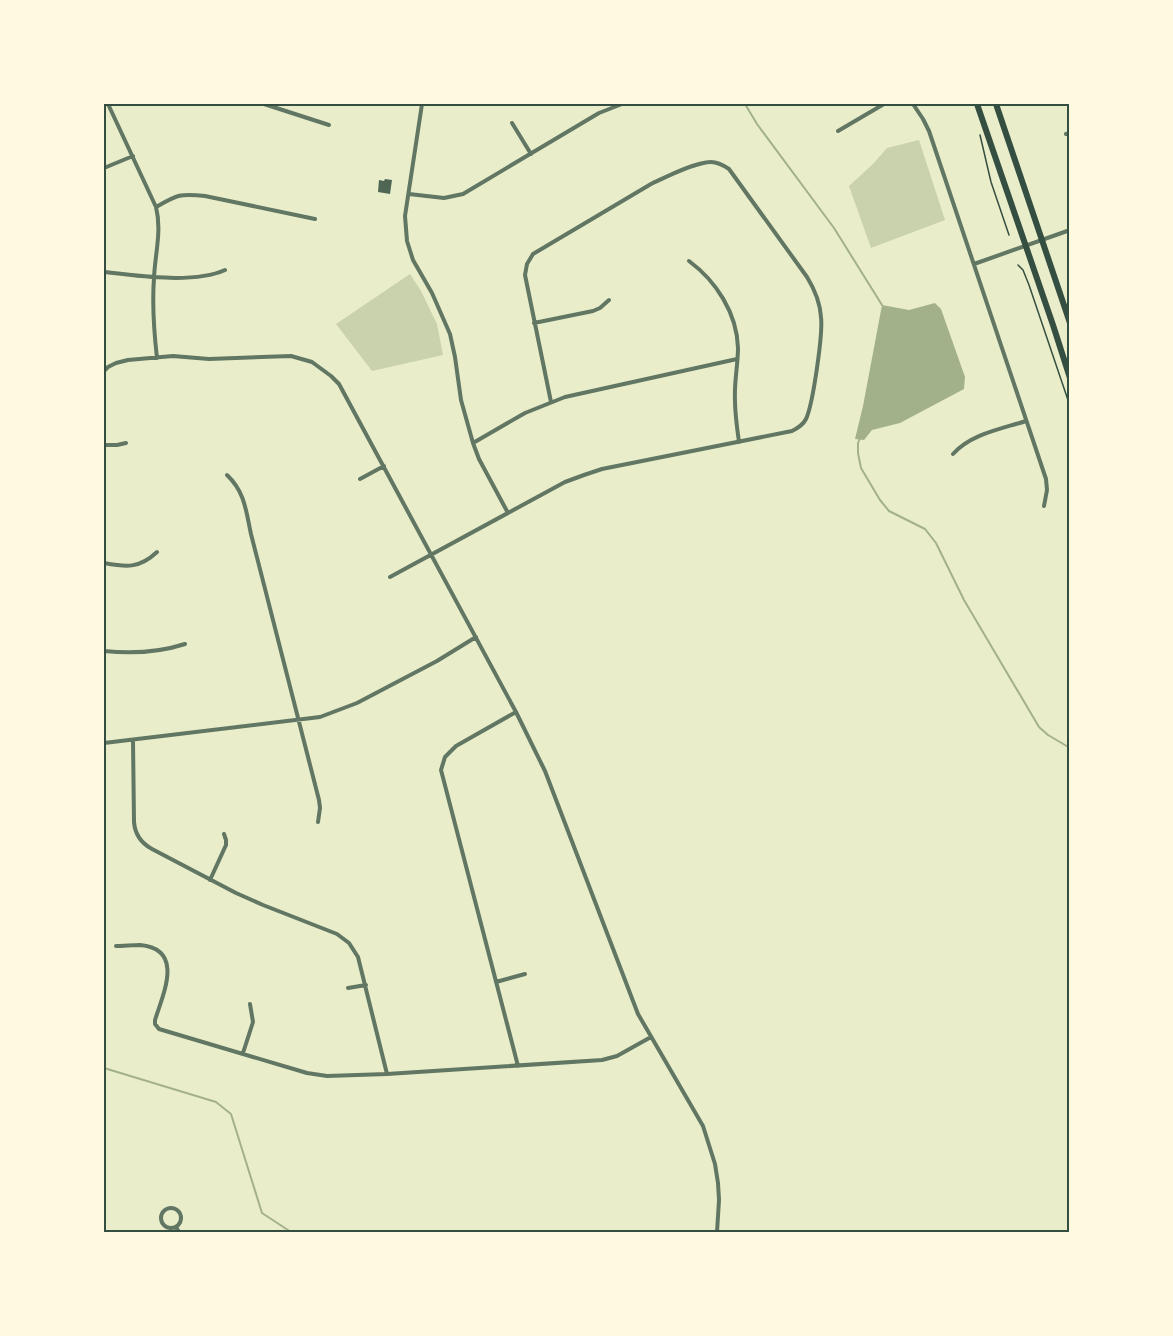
<svg xmlns="http://www.w3.org/2000/svg" width="1173" height="1336" viewBox="0 0 1173 1336" font-family="'Exo 2',sans-serif">
	<style>
		.green { fill: #cad2ad }
		.water { fill: #a3b18a }
		.lines { fill: none; stroke-linecap: round; stroke-linejoin: round }
		.stream { stroke: #a3b18a; stroke-width: 2 }
		.building { fill: #4f6655 }
		.path { stroke: #344e41; stroke-width: 1.5 }
		.minor { stroke: #617663; stroke-width: 4 }
		.trunk { stroke: #344e41; stroke-width: 6 }
		.neatline { fill: none; stroke: #344e41; stroke-width: 2 }
	</style>
	<rect width="100%" height="100%" fill="#e9edc9"/>
	<path class="green" d="M919,140l26,80 -74,28 -22,-62 24,-22 14,-16z
		M410,274l11,17 16,33 6,31 -71,16 -36,-47z"/>
	<path class="water" d="M935,303l6,6 24,68 -1,12 -64,34 -28,7 -8,10 -9,-1 8,-33 19,-101 27,5z"/>
	<g class="lines">
		<path class="stream" d="M745,104l12,20 77,104 48,77
			M860,438l-2,5v10l3,15 19,32 9,11 36,18 11,14 28,57 75,127 9,8 22,13
			M104,1068l112,34 15,12 31,99 29,19"/>
	</g>
	<path class="building" d="M385,179l7,1 -2,14 -12,-2 1,-12 5,1z"/>
	<g class="lines">
		<path class="path" d="M980,135l11,47 18,53
			M1018,265l5,5 6,15 41,121"/>
		<path class="minor" d="M108,104l48,103c6,24 -1,47 -2,71 -2,27 0,54 3,80
			M264,104l65,21
			M422,104l-17,112 2,25 6,19 19,33 18,41 5,23 6,43 12,43 6,16 29,54
			M913,104l10,15 6,12 117,348 1,11 -3,16
			M512,123l19,31
			M838,131l46,-27
			M1066,134l4,-1
			M104,168l29,-12
			M409,194l35,4 19,-4 136,-81 23,-9
			M156,207c21,-12 24,-14 49,-11l110,23
			M689,261c27,20 48,52 49,87 0,17 -4,34 -3,52 0,14 2,28 4,42
			M974,264l96,-34
			M104,272c34,4 90,12 121,-2
			M534,323l59,-12 7,-3 9,-8
			M104,371l4,-4 8,-4 12,-3 45,-4 36,3 82,-3 21,6 19,14 8,8 177,328 29,59 93,243 65,112 12,38 3,19 1,17 -2,32
			M473,443l52,-30 40,-16 172,-38
			M104,445h13l9,-2
			M953,454c18,-20 48,-25 73,-33
			M227,475c18,17 19,36 24,59l68,266 1,8 -2,14
			M360,479l24,-13
			M104,563c22,4 35,6 53,-11
			M390,577l175,-95 19,-7 18,-6 190,-38c6,-3 11,-6 14,-12 7,-15 17,-85 15,-102 -1,-15 -6,-27 -14,-40l-78,-108c-6,-4 -11,-7 -18,-7 -16,0 -45,15 -60,22l-118,70 -6,10 -2,11 26,127
			M104,651c28,3 53,2 81,-7
			M516,712l-60,34 -11,11 -4,13 77,296
			M133,740l1,82c1,13 7,21 18,27l84,44 27,12 74,29 12,9 9,14 29,117
			M104,743l216,-26 37,-14 80,-42 39,-24
			M210,880l16,-35v-5l-2,-6
			M116,946c8,0 16,-1 24,-1 45,4 23,49 15,75v4l4,5 148,44 20,3 60,-2 215,-14 15,-4 34,-19
			M496,982l29,-8
			M348,988l18,-3
			M243,1053l10,-31 -3,-18
			M161 1218a10 10 0 1 1 20 0a10 10 0 1 1-20 0Z
			M176,1227l3,5"/>
		<path class="trunk" d="M977,104l76,221 17,53
			M996,104l74,219"/>
	</g>
	<rect width="1173" height="1336" fill="none" stroke="#fefae0" stroke-width="210"/>
	<rect x="105" y="105" width="963" height="1126" class="neatline"/>
</svg>
